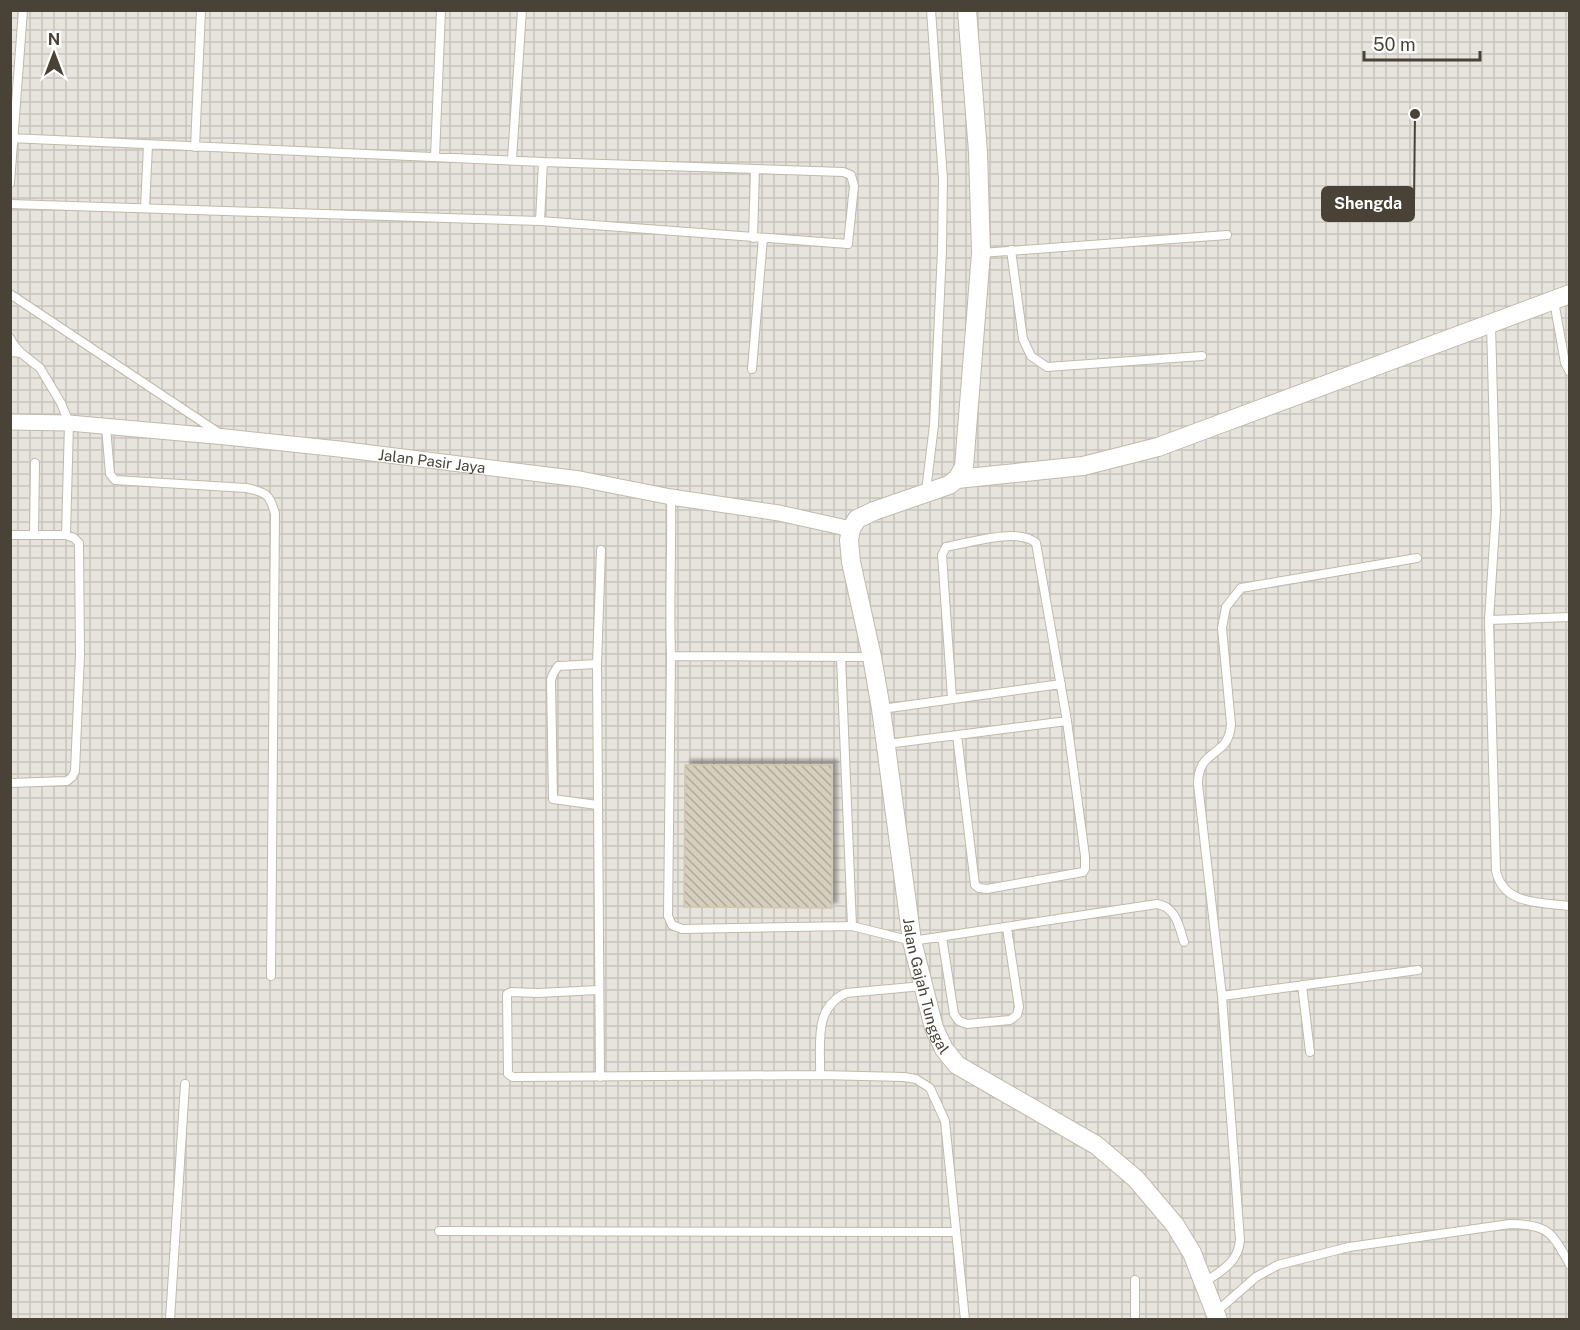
<svg xmlns="http://www.w3.org/2000/svg" width="1580" height="1330" viewBox="0 0 1580 1330" font-family="'Public Sans',sans-serif">
	<style>
		.industrial { fill: url(#industrial-grid) }
		.building { fill: url(#building-back-hatch); stroke: #d2c7b0; stroke-width: 1.5; filter: url(#shadow) }
		.lines { fill: none; stroke-linecap: round; stroke-linejoin: round }
		.service-casing { stroke: #c1baab; stroke-width: 10 }
		.minor-casing { stroke: #c1baab; stroke-width: 17 }
		.tertiary-casing { stroke: #c1baab; stroke-width: 20 }
		.service { stroke: #fff; stroke-width: 8 }
		.minor { stroke: #fff; stroke-width: 15 }
		.tertiary { stroke: #fff; stroke-width: 18 }
		.labels { text-anchor: middle; dominant-baseline: central; stroke-width: 6; stroke-linejoin: round; paint-order: stroke }
		.street-label { font-size: 15px; fill: #494337; stroke: #fff }
		.leader { fill: none; stroke: #494337; stroke-width: 2 }
		.callout-dot { fill: #494337; stroke: #fff; stroke-width: 2 }
		.callout { fill: #494337; stroke: #494337; stroke-width: 2 }
		.callout-label { font-size: 16px; text-anchor: middle; font-weight: bold; fill: #fff }
	</style>
	<defs>
		<pattern id="industrial-grid" width="8" height="8" patternUnits="userSpaceOnUse" patternTransform="scale(1.5)"><rect width="8" height="8" fill="#e7e3dd"/><path d="M0 4h8M4 0v8" fill="none" stroke="#c8c4be"/></pattern>
		<pattern id="building-back-hatch" width="6" height="6" patternUnits="userSpaceOnUse" patternTransform="scale(1.5)"><rect width="6" height="6" fill="#d7cfbd"/><path d="M-1 5l2 2M0 0l6 6M5-1l2 2" fill="none" stroke="#b0aa9a"/></pattern>
		<filter id="shadow"><feDropShadow dx="5.5" dy="-5.5" stdDeviation="1.5" flood-color="#0004"/></filter>
	</defs>
	<rect width="100%" height="100%" fill="#f5f2e9"/>
	<path class="industrial" d="M10,11h1559v1308h-1558z"/>
	<path class="building" d="M685,765h147v143l-148,-1z"/>
	<g class="lines">
		<g class="service-casing">
			<path id="service" d="M10,138l533,24 300,10 8,3 3,11 -6,58 -308,-23 -530,-17
				M195,147l6,-137
				M435,157l6,-147
				M512,159l10,-149
				M10,183l13,-173
				M145,208l3,-63
				M540,221l3,-59
				M753,238l2,-69
				M1011,250l12,89 8,17 16,11 155,-11
				M981,253l246,-18
				M10,294l209,139
				M1554,301l11,62 5,9
				M1491,324l5,187 -7,109 7,251c8,35 45,31 74,35
				M10,338l4,7 7,8
				M10,352l11,1 19,15 21,35 8,20 -3,112h-56
				M752,369l11,-131
				M106,427l4,47 5,6 131,8c20,4 24,6 29,26l-4,462
				M926,491l8,-66 8,-175 1,-71 -12,-169
				M671,497c1,53 -2,106 0,159l199,1
				M34,535l1,-72
				M1489,620l81,-3
				M671,656l-3,260 4,9 10,4 170,-3 60,15 245,-37c19,3 22,22 27,38
				M841,658l11,268
				M597,664l-39,2 -5,8 -2,6 2,119 44,6
				M952,698l-10,-143 4,-8c22,-4 73,-20 90,-4l31,178 18,135v13l-2,3 -96,17 -8,-1 -4,-3 -18,-150
				M882,709l179,-25
				M887,744l180,-23
				M10,783l57,-2 5,-4 3,-6 5,-116 -1,-112 -5,-5 -8,-3
				M942,937l12,77 5,7 8,3 43,-4 7,-5 2,-8 -12,-79
				M1302,985l8,67
				M598,990l-60,3 -27,-1 -4,2 1,80 5,3 307,-2 84,2 12,2 14,9 15,33 20,199
				M1222,996l196,-26
				M820,1075c1,-31 -7,-67 26,-82l77,-7
				M600,1077l-3,-413 4,-114
				M439,1231l516,1
				M1205,1282c17,-12 33,-19 35,-42l-18,-244 -24,-212c0,-37 31,-25 33,-60l-9,-96 4,-21 15,-19 176,-30
				M1216,1312l40,-35 22,-12 71,-18 161,-23c39,0 42,9 60,41
				M170,1320l15,-236
				M1135,1320v-40"/>
		</g>
		<g class="minor-casing">
			<g id="minor">
				<path id="s1" d="M10,422l59,1 157,14 113,12 241,30 91,18 108,16 72,16"/>
			</g>
		</g>
		<g class="tertiary-casing">
			<g id="tertiary">
				<path id="s2" d="M967,10l11,142 3,101 -17,214 -7,12 -8,6 -75,26 -17,8 -6,10 -2,11 2,22 21,95 9,52 31,232 22,87 10,21 13,16 139,80 40,34 39,46 17,28 26,67"/>
				<path d="M957,479l126,-13 75,-19 412,-153"/>
			</g>
		</g>
		<use href="#service" class="service"/>
		<use href="#minor" class="minor"/>
		<use href="#tertiary" class="tertiary"/>
	</g>
	<g class="labels">
		<g class="street-label">
			<text stroke="none"><textPath href="#s1" startOffset="424">Jalan Pasir Jaya</textPath></text>
			<text stroke="none"><textPath href="#s2" startOffset="1056">Jalan Gajah Tunggal</textPath></text>
		</g>
	</g>
	<path class="leader" d="M1415 114L1414 204"/>
	<circle class="callout-dot" cx="1415" cy="114" r="6"/>
	<rect class="callout" x="1322" y="187" width="92" height="34" rx="6"/>
	<g class="callout-label">
		<text x="1368" y="209">Shengda</text>
	</g>
	<rect width="1580" height="1330" fill="none" stroke="#494337" stroke-width="24"/>
	<g transform="translate(54 54)" stroke="#ffffff" stroke-width="4.5" paint-order="stroke">
	<path d="M0-4.5L10 22L0 15L-10 22Z" fill="#494337"/>
	<text y="-9" font-size="16" font-weight="bold" text-anchor="middle" fill="#494337">N</text>
	</g>
	<path d="M1364 51v9h116v-9" fill="none" stroke="#494337" stroke-width="3"/>
	<text x="1373" y="51" font-size="18" fill="#494337" stroke="#ffffff" stroke-width="4.5" paint-order="stroke">50 m</text>
</svg>
